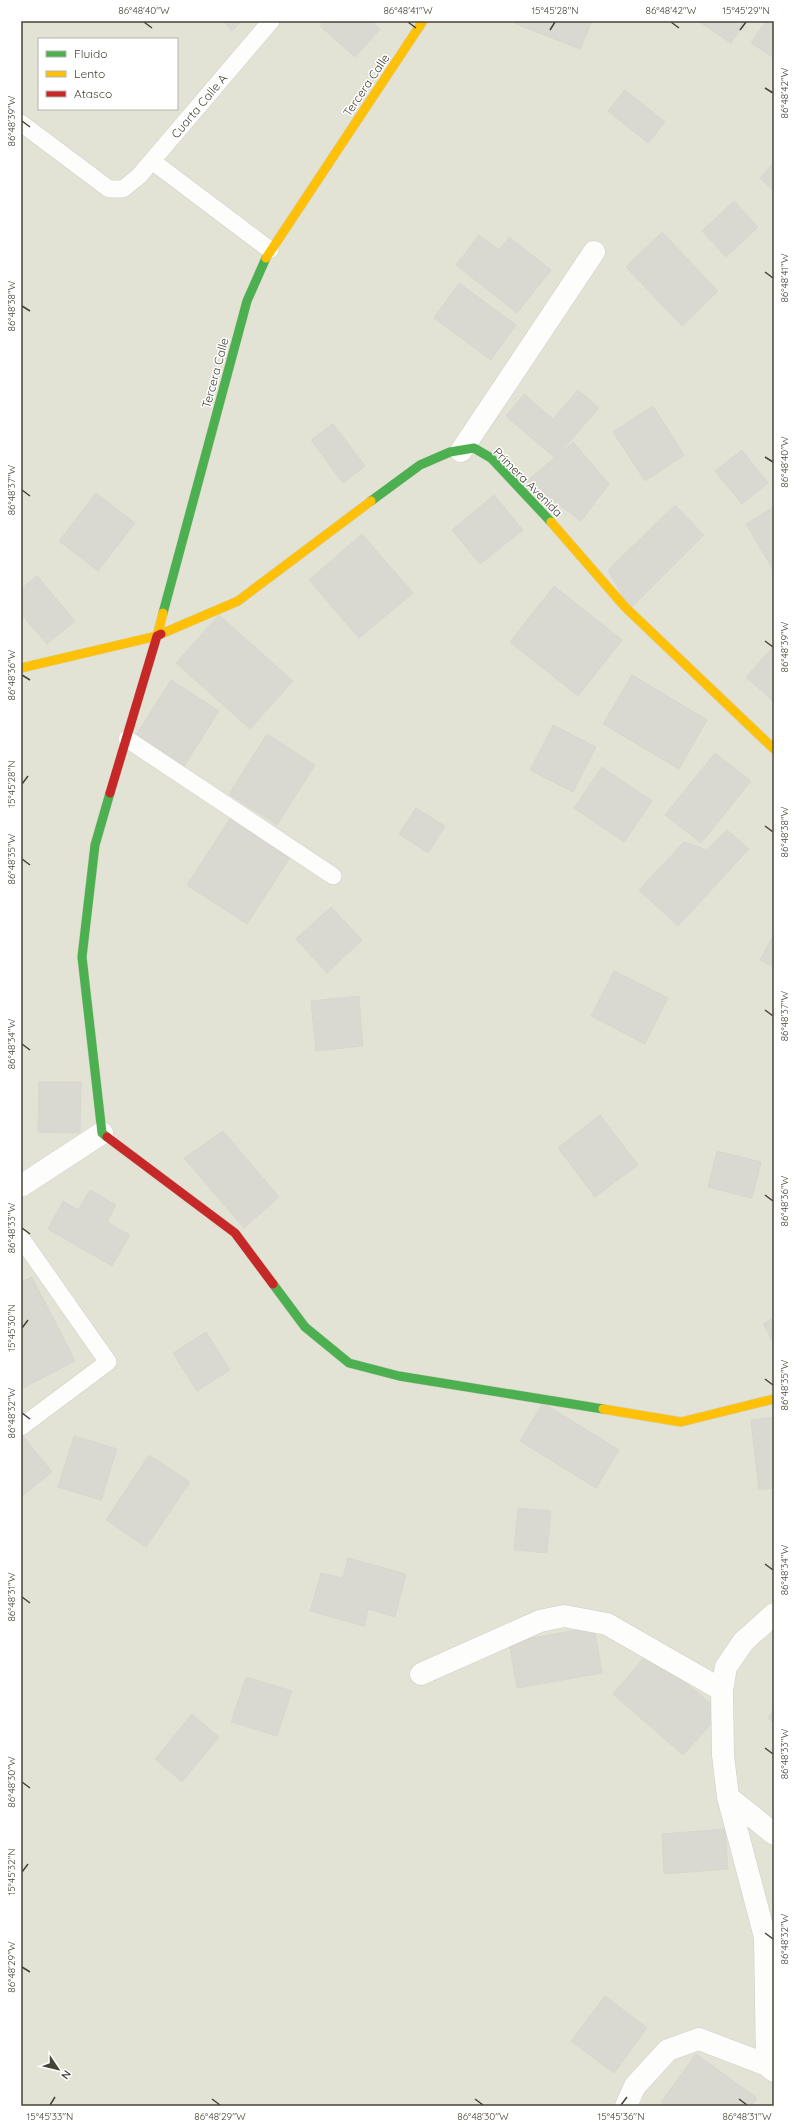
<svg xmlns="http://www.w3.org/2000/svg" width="795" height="2127" viewBox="0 0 795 2127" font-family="Quicksand,sans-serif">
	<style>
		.residential { fill: #e3e3d5; fill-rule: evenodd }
		.building { fill: #d9d8d1; stroke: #d7d7ce }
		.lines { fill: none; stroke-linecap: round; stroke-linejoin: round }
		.lane-casing { stroke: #cdcdc6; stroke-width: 18 }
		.street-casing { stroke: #cdcdc6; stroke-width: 23 }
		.fast-casing { stroke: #cfcfc1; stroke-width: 10 }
		.slow-casing { stroke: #cfcfc1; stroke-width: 10 }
		.jam-casing { stroke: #cfcfc1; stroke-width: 10 }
		.lane { stroke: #fdfdfc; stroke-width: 17 }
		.street { stroke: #fdfdfc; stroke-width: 22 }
		.fast { stroke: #4caf50; stroke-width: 9 }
		.slow { stroke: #ffc107; stroke-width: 9 }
		.jam { stroke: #c62828; stroke-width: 9 }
		.ticks { fill: none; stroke: #454335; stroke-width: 1.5 }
		.labels { text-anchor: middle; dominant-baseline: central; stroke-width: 3; stroke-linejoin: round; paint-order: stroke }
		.street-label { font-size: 12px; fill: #454335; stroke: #fff }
		.neatline { fill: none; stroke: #454335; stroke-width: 1.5 }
		.ticks-label { font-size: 10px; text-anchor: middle; fill: #454335 }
	</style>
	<rect width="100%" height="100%" fill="#efefe8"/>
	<path class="residential" d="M21,21h753v2085h-753zM39,39h138v70h-138z"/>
	<path class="building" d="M223,21h19l-10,10z
		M324,21h47l9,8 -25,28 -35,-31z
		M515,21h77l-12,28 -66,-26z
		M698,21h49l-16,22z
		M766,21h8v37l-23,-15z
		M625,90l40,32 -17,21 -40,-32z
		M774,163v28l-14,-13z
		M734,201l24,26 -32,30 -24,-26z
		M662,232l56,59 -36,35 -56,-59z
		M479,235l20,15 10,-13 42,33 -34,43 -61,-48z
		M459,283l57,42 -25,35 -57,-42z
		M578,390l21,18 -44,50 -49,-42 18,-22 29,25z
		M653,406l31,49 -39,26 -32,-49z
		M333,424l32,42 -22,17 -32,-43z
		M573,442l36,42 -28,37 -54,-40z
		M742,450l26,33 -26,21 -27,-33z
		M96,493l39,30 -37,48 -39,-30z
		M494,495l29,35 -43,34 -28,-34z
		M675,505l29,30 -74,74 -22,-39z
		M774,507v64l-28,-47z
		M362,534l51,59 -54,45 -50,-58z
		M37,576l38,45 -28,23 -26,-30v-25z
		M554,586l68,54 -44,56 -68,-54z
		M219,615l74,66 -43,48 -74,-66z
		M774,646v56l-28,-25z
		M632,675l75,45 -28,49 -76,-45z
		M171,680l48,31 -38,60 -48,-31z
		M553,725l43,22 -23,45 -43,-22z
		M267,734l48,31 -38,60 -48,-31z
		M715,753l36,28 -50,62 -36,-28z
		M602,767l50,34 -28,41 -50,-34z
		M416,808l29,18 -17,27 -29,-19z
		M231,817l60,39 -44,68 -60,-39z
		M727,830l22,19 -71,77 -39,-36 45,-48 23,8z
		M331,907l31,33 -35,33 -31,-34z
		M774,934v33l-14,-7z
		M614,971l54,27 -23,46 -54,-28z
		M359,996l4,50 -47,5 -5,-50z
		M39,1082h42l-1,51 -42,-1z
		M600,1115l38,50 -43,32 -37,-49z
		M223,1131l56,66 -35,31 -60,-70z
		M717,1151l44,11 -9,36 -44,-11z
		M90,1190l26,15 -9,17 23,13 -18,31 -64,-37 15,-28 15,9z
		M32,1277l43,84 -54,28v-107z
		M774,1317v26l-11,-19z
		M206,1332l24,38 -33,21 -24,-38z
		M543,1403l76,47 -23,38 -76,-47z
		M774,1417v71l-15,2 -8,-70z
		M23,1436l29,36 -30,24 -1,-58z
		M74,1436l43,13 -16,51 -43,-13z
		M149,1455l41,27 -44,65 -40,-27z
		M518,1508l33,3 -4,42 -33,-3z
		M348,1558l58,16 -11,43 -27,-8 -4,17 -54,-15 11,-38 22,5z
		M594,1627l8,46 -85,15 -8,-46z
		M650,1651l71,62 -38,42 -70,-61z
		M246,1677l46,14 -15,45 -46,-14z
		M774,1709v14l-6,-5z
		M192,1714l27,23 -37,45 -27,-23z
		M725,1829l3,40 -64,5 -2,-40z
		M605,1996l42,32 -33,45 -43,-32z
		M696,2054l61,44 -6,8h-84l-6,-4z"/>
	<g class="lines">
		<g class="lane-casing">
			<path id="lane" d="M21,123l88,66h14l16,-13 132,-155
				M152,161l118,89
				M127,739l206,137
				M21,1238l87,124 -87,65"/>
		</g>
		<g class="street-casing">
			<path id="street" d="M461,451l133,-199
				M21,1186l81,-53
				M774,1614l-31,28 -17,25 -4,23 1,65 5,42 37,140 2,128 7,6
				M421,1674l119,-53 24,-5 43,8 115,66
				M728,1797l46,37
				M626,2106l9,-20 33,-36 31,-11 68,26"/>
		</g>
		<g class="fast-casing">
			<path id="fast" d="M371,501l49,-36 30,-13 24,-4 17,10 60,64
				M163,613l84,-312 19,-43
				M107,1137l-5,-4 -20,-176 13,-112 15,-52
				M273,1284l32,43 44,36 50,13 204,33"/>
		</g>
		<g class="slow-casing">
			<path id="slow" d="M266,258l157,-237
				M551,522l74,85 149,142
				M161,634l77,-33 133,-100
				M21,668l136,-32 6,-23
				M603,1409l78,13 93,-23"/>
		</g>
		<g class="jam-casing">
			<path id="jam" d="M110,793l47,-157 4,-2
				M107,1137l128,96 38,51"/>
		</g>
		<use href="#lane" class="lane"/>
		<use href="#street" class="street"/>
		<use href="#fast" class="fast"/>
		<use href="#slow" class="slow"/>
		<use href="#jam" class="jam"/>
	</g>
	<path class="ticks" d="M144,22l8,6M408,22l8,6M671,22l8,6M550,30l5,-8M740,30l6,-8M765,88l8,5M22,121l8,6M765,272l8,6M22,306l8,5M765,457l8,5M22,490l8,6M765,641l8,6M22,675l8,5M22,784l6,-8M765,826l8,6M22,859l8,6M765,1010l8,6M22,1044l8,6M765,1195l8,6M22,1228l8,6M22,1328l6,-8M765,1379l8,6M22,1413l8,6M765,1564l8,6M22,1597l8,6M765,1748l8,6M22,1782l8,6M22,1872l6,-8M765,1933l8,6M22,1967l8,5M212,2099l8,6M475,2099l8,6M739,2099l8,6M50,2105l5,-8M621,2105l6,-8"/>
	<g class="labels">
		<g class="street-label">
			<text transform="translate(366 85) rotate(-56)">Tercera Calle</text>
			<text transform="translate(199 106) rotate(-50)">Cuarta Calle A</text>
			<text transform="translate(215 373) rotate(-75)">Tercera Calle</text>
			<text transform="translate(528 482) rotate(45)">Primera Avenida</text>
		</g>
	</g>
	<rect width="795" height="2127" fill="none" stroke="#ffffff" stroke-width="44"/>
	<rect x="38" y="38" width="140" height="72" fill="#ffffff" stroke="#b5b4ae"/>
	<rect x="46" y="51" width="20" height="6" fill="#4caf50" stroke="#b5b4ae"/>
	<text x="74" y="58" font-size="12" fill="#454335">Fluido</text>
	<rect x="46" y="71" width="20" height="6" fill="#ffc107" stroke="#b5b4ae"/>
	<text x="74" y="78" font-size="12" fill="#454335">Lento</text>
	<rect x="46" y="91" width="20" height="6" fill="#c62828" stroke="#b5b4ae"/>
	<text x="74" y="98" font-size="12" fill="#454335">Atasco</text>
	<g transform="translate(58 2069) rotate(125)" stroke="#ffffff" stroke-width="3" paint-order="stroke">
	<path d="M0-3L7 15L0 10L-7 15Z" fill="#454335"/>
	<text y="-6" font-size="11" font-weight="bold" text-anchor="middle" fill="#454335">N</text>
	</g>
	<rect x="22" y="22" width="751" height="2083" class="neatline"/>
	<g class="ticks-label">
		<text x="144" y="14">86°48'40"W</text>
		<text x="408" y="14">86°48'41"W</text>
		<text x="555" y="14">15°45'28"N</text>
		<text x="671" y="14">86°48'42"W</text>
		<text x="746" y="14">15°45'29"N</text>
		<text transform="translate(784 93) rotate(-90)" y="4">86°48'42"W</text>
		<text transform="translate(11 121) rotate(-90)" y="4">86°48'39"W</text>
		<text transform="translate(784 278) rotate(-90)" y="4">86°48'41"W</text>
		<text transform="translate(11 306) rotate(-90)" y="4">86°48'38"W</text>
		<text transform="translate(784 462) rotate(-90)" y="4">86°48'40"W</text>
		<text transform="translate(11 490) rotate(-90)" y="4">86°48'37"W</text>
		<text transform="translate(784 647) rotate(-90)" y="4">86°48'39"W</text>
		<text transform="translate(11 675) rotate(-90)" y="4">86°48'36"W</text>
		<text transform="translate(11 784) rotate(-90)" y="4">15°45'28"N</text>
		<text transform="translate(784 832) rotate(-90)" y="4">86°48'38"W</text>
		<text transform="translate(11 859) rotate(-90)" y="4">86°48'35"W</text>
		<text transform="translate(784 1016) rotate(-90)" y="4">86°48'37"W</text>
		<text transform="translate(11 1044) rotate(-90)" y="4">86°48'34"W</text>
		<text transform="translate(784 1201) rotate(-90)" y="4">86°48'36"W</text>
		<text transform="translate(11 1228) rotate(-90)" y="4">86°48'33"W</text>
		<text transform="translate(11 1328) rotate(-90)" y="4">15°45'30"N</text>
		<text transform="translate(784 1385) rotate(-90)" y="4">86°48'35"W</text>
		<text transform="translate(11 1413) rotate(-90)" y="4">86°48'32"W</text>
		<text transform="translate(784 1570) rotate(-90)" y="4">86°48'34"W</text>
		<text transform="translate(11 1597) rotate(-90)" y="4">86°48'31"W</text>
		<text transform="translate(784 1754) rotate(-90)" y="4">86°48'33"W</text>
		<text transform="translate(11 1782) rotate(-90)" y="4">86°48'30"W</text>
		<text transform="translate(11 1872) rotate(-90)" y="4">15°45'32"N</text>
		<text transform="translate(784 1939) rotate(-90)" y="4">86°48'32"W</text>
		<text transform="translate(11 1967) rotate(-90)" y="4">86°48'29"W</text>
		<text x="50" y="2120">15°45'33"N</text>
		<text x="220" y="2120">86°48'29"W</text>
		<text x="483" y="2120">86°48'30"W</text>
		<text x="621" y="2120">15°45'36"N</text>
		<text x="747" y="2120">86°48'31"W</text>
	</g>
</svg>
